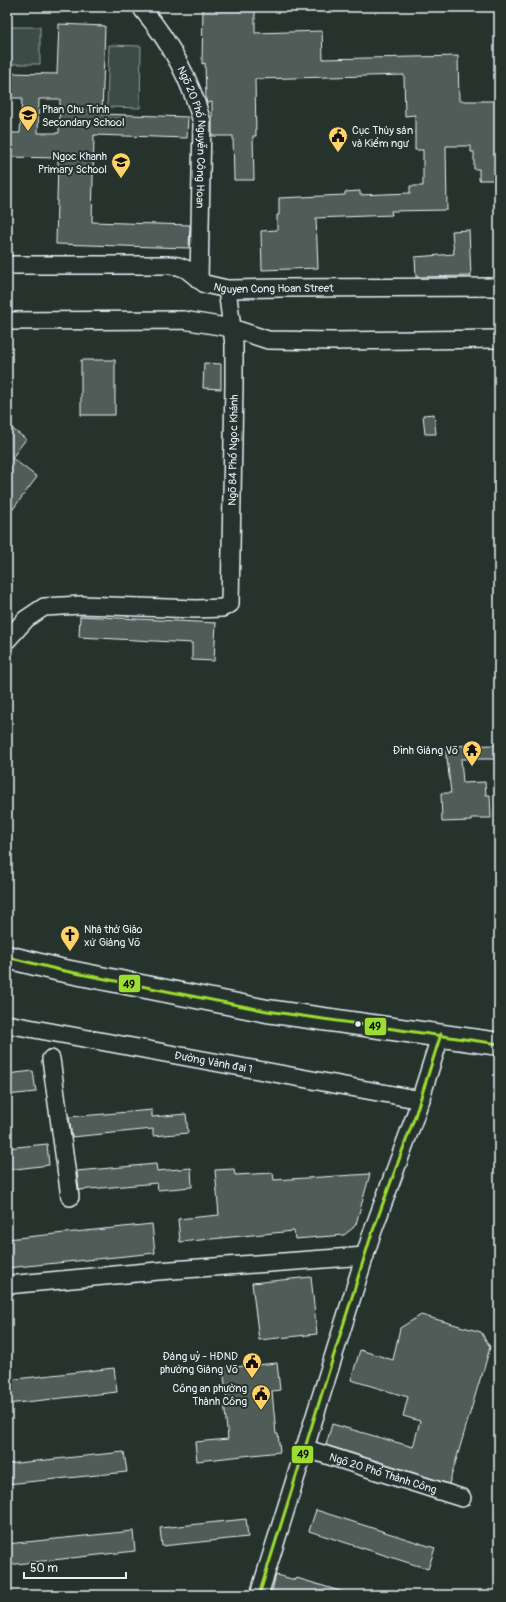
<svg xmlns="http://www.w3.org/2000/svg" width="506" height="1602" viewBox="0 0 506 1602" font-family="Pangolin,sans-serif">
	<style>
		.green { fill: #3e4b47; stroke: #939ea0 }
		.building { fill: #505c59; stroke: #e8f1f8; fill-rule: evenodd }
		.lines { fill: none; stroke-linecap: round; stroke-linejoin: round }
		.minor-casing { stroke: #e8f1f8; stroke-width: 20 }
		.major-casing { stroke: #e8f1f8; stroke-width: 25 }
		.minor { stroke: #26332d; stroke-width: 17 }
		.major { stroke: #26332d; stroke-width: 22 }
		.bus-1-casing { stroke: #26332d; stroke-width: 6 }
		.bus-1 { stroke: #9cdd31; stroke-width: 3 }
		.bus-dot { fill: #e8f1f8; stroke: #26332d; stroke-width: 1.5 }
		.labels { text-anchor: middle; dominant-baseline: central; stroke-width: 4; stroke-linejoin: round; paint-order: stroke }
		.poi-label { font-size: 11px; fill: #e8f1f8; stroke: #26332d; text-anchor: end }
		.street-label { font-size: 11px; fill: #e8f1f8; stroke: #26332d }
		.line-badge { stroke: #26332d; stroke-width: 1.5 }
		.pale-badge-label { font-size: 11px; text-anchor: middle; font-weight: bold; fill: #111 }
	</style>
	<rect width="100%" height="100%" fill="#26332d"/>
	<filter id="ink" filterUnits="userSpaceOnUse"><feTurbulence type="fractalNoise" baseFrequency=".025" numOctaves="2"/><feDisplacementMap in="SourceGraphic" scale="8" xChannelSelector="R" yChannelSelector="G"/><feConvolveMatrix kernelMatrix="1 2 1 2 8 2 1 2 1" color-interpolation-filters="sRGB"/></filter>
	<g filter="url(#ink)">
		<path class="green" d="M7,27h33v37h-33z
			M109,45l32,1 -1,62 -33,-1z"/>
		<path class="building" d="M203,7h52v26l67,-2 1,28 135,-3 1,45h40v79h-20v-11h-5v-17h-3v-6h-25l1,64 -56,1 1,4 -76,3 2,50 -56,2 -1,-39 16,-1v-15h2v-17l66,-3v-3l15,-1v4l50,-2v-7h13v-36h-8v-35l-10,1 -1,-41 -149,4 1,57h-3l1,44h-20l-1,-44h-21v-34l-5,1 -1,-3 -1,-37 -3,1z
			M59,24l46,2 -3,88 86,3 -1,21 -93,-3 -2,87 98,3 -1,23 -133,-4 2,-86 -51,-1v-24h13l2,-35h-15v-25l50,1zM39,99h21l-1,34h-21z
			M469,230l2,46 -55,1 -1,-20 39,-3 -2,-23z
			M81,360h34v55h-34z
			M204,363l17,1v25l-18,-1z
			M434,414l2,20h-11l-2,-19z
			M7,425l19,14 -14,19 25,19 -30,40z
			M80,616l136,7 -2,38 -22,-1v-17l-113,-6z
			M499,745v14h-38l2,24 22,-1 1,13h4l1,23h-20v3l-29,1 -1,-29h10l-4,-35h-1v-12z
			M33,1071l3,21 -29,3v-21z
			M152,1110v7l34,-3 2,19 -35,3v-7l-81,8 -3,-20z
			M47,1144l2,21 -42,5v-22z
			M156,1164l1,7 34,-3 1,19 -34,3 -1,-7 -78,7 -2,-19z
			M234,1169l1,6 38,-2 1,7 96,-6 -14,50 -3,4 -9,7 -49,4 -1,-8 -114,11 -2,-23 41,-4 -4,-45z
			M152,1224l3,29 -148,15v-29z
			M311,1277l6,57 -58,6 -7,-57z
			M421,1315l60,17 9,15 -8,29h-1l-32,108 -123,-39 6,-21 81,23 7,-26 -17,-5 5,-19 -57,-17 9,-30 33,10 7,-32z
			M277,1363l3,27 -8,1 4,43h2l2,18 -83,9 -2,-19 33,-3 -4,-37 3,-1 -4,-33z
			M114,1368l3,24 -110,12v-24z
			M124,1452l3,20 -120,12v-20z
			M316,1510l119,38 -7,21 -119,-38z
			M246,1519l2,18 -86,9 -2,-18z
			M133,1531l2,20 -128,14v-21z
			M276,1575l20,5 1,-2 46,14 -1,3h-71z"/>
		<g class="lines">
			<g class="minor-casing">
				<g id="minor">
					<path id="s1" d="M143,7v3c27,32 48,71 59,112l-3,158"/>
					<path id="s2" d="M7,265h162l9,1 8,3 19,15 22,5 55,-1 217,-1"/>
					<path d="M7,321l176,-1 49,8 -5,-39"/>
					<path id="s3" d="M7,640l19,-21 18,-12 37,-2 115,4 26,-1 8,-4 4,-219v-40l-2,-17 36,12 65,1 166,-2"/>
					<path id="s4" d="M7,1024l414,76"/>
					<path d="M51,1059l19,138"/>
					<path d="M7,1285l151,-14 207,-15"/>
					<path id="s5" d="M304,1448l158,50"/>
					<path d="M259,1595l112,-359 44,-120 26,-82"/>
				</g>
			</g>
			<g class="major-casing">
				<path id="major" d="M7,957l53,13 207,41 232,33"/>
			</g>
			<use href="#minor" class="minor"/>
			<use href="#major" class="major"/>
			<g class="bus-1-casing">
				<path id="bus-1" d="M7,957l53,13 207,41 232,33
					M259,1595l112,-359 44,-120 26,-82"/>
			</g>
			<use href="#bus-1" class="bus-1"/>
		</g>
	</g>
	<defs>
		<g id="school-pin" transform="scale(1)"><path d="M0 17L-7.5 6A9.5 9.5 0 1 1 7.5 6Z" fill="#ffd166" stroke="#26332d"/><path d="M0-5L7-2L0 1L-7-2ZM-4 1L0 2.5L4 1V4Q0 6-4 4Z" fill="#111"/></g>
		<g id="civic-pin" transform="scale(1)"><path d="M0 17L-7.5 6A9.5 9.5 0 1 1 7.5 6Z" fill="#ffd166" stroke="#26332d"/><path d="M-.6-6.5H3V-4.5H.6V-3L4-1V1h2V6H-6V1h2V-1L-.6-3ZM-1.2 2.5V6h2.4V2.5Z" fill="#111"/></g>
		<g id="temple-pin" transform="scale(1)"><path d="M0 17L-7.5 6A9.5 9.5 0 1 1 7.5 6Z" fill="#ffd166" stroke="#26332d"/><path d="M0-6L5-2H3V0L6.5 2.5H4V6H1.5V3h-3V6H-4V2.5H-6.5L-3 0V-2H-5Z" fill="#111"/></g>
		<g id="church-pin" transform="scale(1)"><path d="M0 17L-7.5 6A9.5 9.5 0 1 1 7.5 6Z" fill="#ffd166" stroke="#26332d"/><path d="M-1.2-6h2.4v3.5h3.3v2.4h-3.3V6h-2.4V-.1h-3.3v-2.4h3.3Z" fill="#111"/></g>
	</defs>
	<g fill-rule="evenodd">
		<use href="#school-pin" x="28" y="115"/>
		<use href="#civic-pin" x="338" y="136"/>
		<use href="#school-pin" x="121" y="162"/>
		<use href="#temple-pin" x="472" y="750"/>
		<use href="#church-pin" x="70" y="935"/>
		<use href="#civic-pin" x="252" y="1362"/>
		<use href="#civic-pin" x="261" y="1394"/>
	</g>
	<circle class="bus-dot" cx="358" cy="1024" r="3.5"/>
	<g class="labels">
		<g class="poi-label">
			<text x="42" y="109" text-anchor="start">Phan Chu Trinh<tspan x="42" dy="13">Secondary School</tspan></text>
			<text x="352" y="130" text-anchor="start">Cục Thủy sản<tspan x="352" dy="13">và Kiểm ngư</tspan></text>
			<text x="107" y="156">Ngoc Khanh<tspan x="107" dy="13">Primary School</tspan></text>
			<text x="458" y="750">Đình Giảng Võ</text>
			<text x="84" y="929" text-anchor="start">Nhà thờ Giáo<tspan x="84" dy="13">xứ Giảng Võ</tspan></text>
			<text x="238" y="1356">Đảng uỷ - HĐND<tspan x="238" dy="13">phường Giảng Võ</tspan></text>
			<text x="247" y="1388">Công an phường<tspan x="247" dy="13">Thành Công</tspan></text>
		</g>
		<g class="street-label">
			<text stroke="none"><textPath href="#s1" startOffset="144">Ngõ 20 Phố Nguyễn Công Hoan</textPath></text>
			<text stroke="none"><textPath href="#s2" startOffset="273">Nguyen Cong Hoan Street</textPath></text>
			<text stroke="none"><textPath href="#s3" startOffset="391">Ngõ 84 Phố Ngọc Khánh</textPath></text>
			<text stroke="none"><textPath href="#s4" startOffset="210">Đường Vành đai 1</textPath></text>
			<text stroke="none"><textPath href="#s5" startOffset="83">Ngõ 20 Phố Thành Công</textPath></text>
		</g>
	</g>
	<g class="line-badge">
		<rect x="118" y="974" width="23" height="19" rx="4" fill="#9cdd31"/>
		<rect x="364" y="1017" width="23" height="19" rx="4" fill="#9cdd31"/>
		<rect x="291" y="1445" width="23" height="19" rx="4" fill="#9cdd31"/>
	</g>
	<g class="pale-badge-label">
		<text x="129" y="988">49</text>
		<text x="375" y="1030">49</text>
		<text x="303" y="1458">49</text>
	</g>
	<rect width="506" height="1602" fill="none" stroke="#26332d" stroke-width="24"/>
	<rect x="12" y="12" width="482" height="1578" fill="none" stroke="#e8f1f8" stroke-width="1.5" filter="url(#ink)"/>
	<path d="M24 1572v6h102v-6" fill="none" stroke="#e8f1f8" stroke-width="2"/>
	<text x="30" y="1572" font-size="12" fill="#e8f1f8" stroke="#26332d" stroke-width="3" paint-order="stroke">50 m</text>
</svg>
